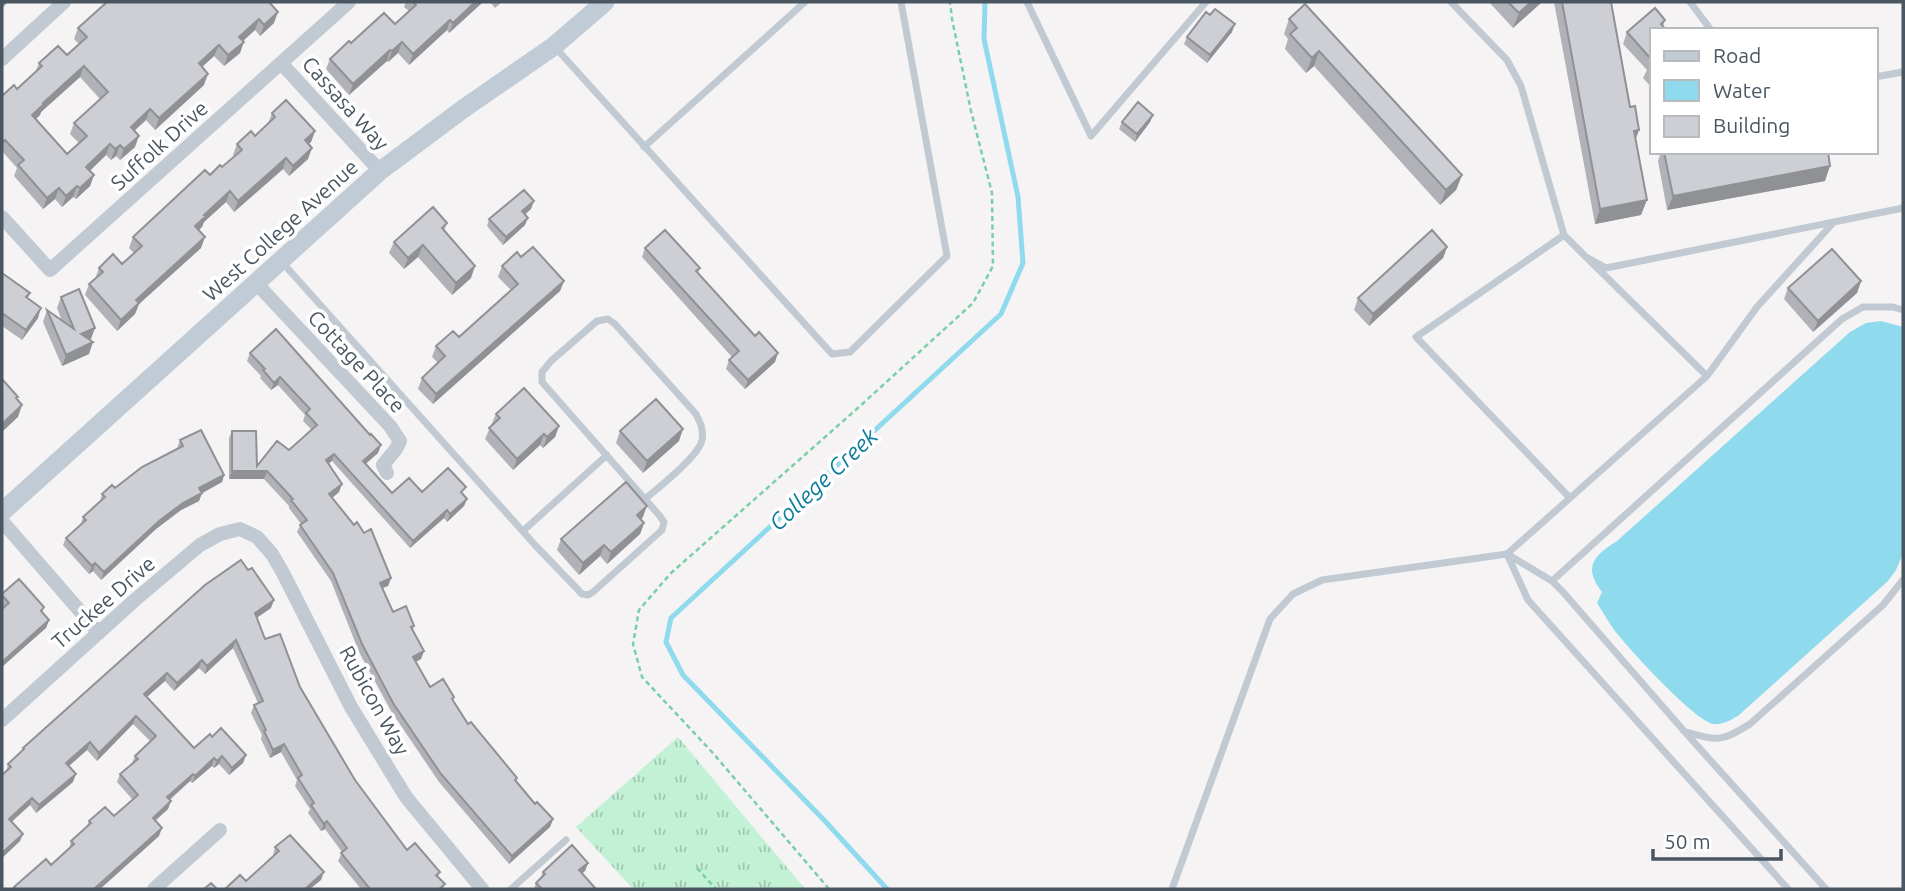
<svg xmlns="http://www.w3.org/2000/svg" width="1905" height="891" viewBox="0 0 1905 891" font-family="Ubuntu,sans-serif">
	<style>
		.grass { fill: url(#grass-tufts) }
		.water { fill: #90daee }
		.lines { fill: none; stroke-linecap: round; stroke-linejoin: round }
		.stream { stroke: #90daee; stroke-width: 5 }
		.path { stroke: #7ad0a6; stroke-width: 2.5; stroke-dasharray: 5 3.5; stroke-linecap: butt }
		.lane { stroke: #c1cad2; stroke-width: 7 }
		.street { stroke: #c1cad2; stroke-width: 14 }
		.secondary { stroke: #c1cbd6; stroke-width: 19 }
		.wall { fill: #b0b2b7; fill-rule: evenodd }
		.shaded-wall { fill: #909195 }
		.building { fill: #cdcfd5; stroke: #909195; stroke-width: 2; fill-rule: evenodd }
		.labels { text-anchor: middle; dominant-baseline: central; stroke-width: 7; stroke-linejoin: round; paint-order: stroke }
		.street-label { font-size: 21px; fill: #4a5661; stroke: #fff }
		.water-label { font-size: 23px; font-style: italic; fill: #0c7c9b; stroke: #fff }
	</style>
	<defs>
		<pattern id="grass-tufts" width="24" height="20" patternUnits="userSpaceOnUse" patternTransform="scale(1.75)"><rect width="24" height="20" fill="#c3f1d5"/><path d="M3 7l-1-3M5 7V3M7 7l1-3M15 17l-1-3M17 17v-4M19 17l1-3" fill="none" stroke="#a0c6b0"/></pattern>
	</defs>
	<rect width="100%" height="100%" fill="#f5f3f3"/>
	<path class="grass" d="M678,737l127,152h-172l-57,-62z"/>
	<path class="water" d="M1881,321l22,6v227l-7,16 -8,11 -149,134c-8,5 -16,10 -25,9 -18,-1 -90,-80 -102,-97 -5,-8 -10,-16 -15,-24l5,-11c-19,-25 -9,-36 15,-51l233,-209 16,-9z"/>
	<g class="lines">
		<path class="stream" d="M887,889l-63,-69 -141,-145 -17,-33 5,-24 330,-304 22,-51 -5,-66 -34,-158 1,-37"/>
		<path class="path" d="M697,868l19,21
			M829,889l-117,-137 -70,-75 -9,-33 6,-34 32,-37 188,-166 114,-104 20,-37 -1,-73 -21,-82 -19,-92 -2,-17"/>
		<path class="lane" d="M1027,2l64,134 115,-134
			M1451,2l56,58 14,26 43,149 22,22 20,11 297,-60
			M1690,2l21,28
			M554,46l278,308 18,-2 97,-96 -46,-254
			M1875,77l28,-5
			M644,147l161,-145
			M1564,235l-148,102 154,161 137,-122 -121,-119
			M281,261l254,284 47,49 6,1 5,-3 69,-62 2,-8 -5,-7 -117,-133v-10l9,-11 46,-40 11,-2 7,5 81,90c4,8 8,16 6,26 -3,16 -43,47 -57,59
			M1707,376l50,-69 76,-84
			M1570,498l-63,56 45,27 11,11 121,139 142,158
			M523,531l84,-76
			M1552,581l290,-262 21,-12h30l10,3
			M1686,732c32,9 35,10 64,-8l133,-119 20,-25
			M511,889l55,-49
			M1172,889l98,-270 23,-25 29,-14 185,-26 21,46 260,289"/>
		<path class="street" d="M2,59l62,-57
			M282,64l98,107
			M2,217l48,53 299,-268
			M256,283l134,143 10,15 -4,8 -13,16 4,8
			M2,521l97,112
			M2,720l134,-121 64,-54 20,-11 20,-5 17,8 15,17 11,19 68,134 55,90 76,92
			M154,889l66,-59"/>
		<path class="secondary" d="M2,512l378,-341 83,-62 91,-63 51,-44"/>
	</g>
	<path class="wall" d="M406,2h77l-34,31 -2,-3 -38,35 -11,-12 -10,9 -1,-1 -38,34 -23,-26 4,-10 21,-16 44,-19 14,-13 -5,-4z
		M490,2h12l-7,6z
		M1489,2h53l-29,26z
		M1554,2h57l25,138 5,75 -46,9z
		M273,6l1,17 -14,13 -5,-6 -12,11 -3,12 -16,13 -10,-10 -12,11 2,18 -49,45 -9,-10 -12,11 1,16 -15,13 -4,-4 -5,4 -5,-5 -16,16 4,4 -4,11 -14,13 -3,-2 -11,10 -7,-8 -12,10 -29,-33 3,-8 -15,-17v-55l15,-7 18,-16 4,-10 28,-8 12,-11 -5,-5 4,-11zM80,77l20,22 -26,24 -4,11 9,9 -12,11 -31,-35 4,-4 1,-3z
		M1289,19l173,156 -6,15 -16,15 -126,-139 -8,7 -21,-24 3,-10 -4,-5z
		M1665,20l-2,7 -12,3v57l-8,-9 4,-8 -24,-26 4,-12z
		M1232,32l-25,31 -23,-19 3,-7z
		M272,113l43,18 -4,11 -3,2v15l-19,17 -6,-7 -49,43 -8,-10 -22,20 -2,5 -3,3 2,18 -62,56 -4,10 -18,17 -32,-36 4,-11 6,-5 4,-11 23,-4 12,-11 -5,-5 4,-11 77,-62 12,-8 12,-11 -1,-1 4,-11 18,-8 13,-12z
		M1122,122h28l-15,20 -16,-13z
		M1661,152h167l-3,29 -158,29 -9,-49z
		M531,209l-6,5v11l-22,20 -16,-19 2,-7z
		M447,223l-3,8 27,47 -19,17 -34,-38 -14,12 -15,-16 5,-11z
		M1447,247l-4,11 -74,68 -15,-16 4,-12z
		M645,248l55,20 -2,5 77,89 -30,27 -19,-20 3,-9 3,-3 -90,-100z
		M521,257l43,24 -4,10 -127,113 -15,-15 4,-11 16,-15 -6,-6 4,-11 23,-9 52,-47 -13,-13 4,-11z
		M2,273l28,20 -2,5 10,20 -16,22 -20,-14z
		M1861,281l-4,12 -44,39 -29,-33 4,-11z
		M61,297l30,42 -2,1v14l-27,12 -19,-44 4,-12 15,11 -5,-13z
		M250,353l120,82 11,10 -3,8 -13,11 27,29 30,-1 41,3 4,4 -3,7 -17,16 -3,-4 -34,30 -78,-87 -3,2 10,29 -7,6 59,80 -3,8 -6,2 11,24 21,14 -1,4 11,21 -3,8 -5,3 14,25 24,10 -1,4 15,23 49,54 -1,3 19,23 18,15 -3,8 -41,37 -70,-82 -48,-71 -32,-59 -28,-71 -34,-49 4,-8 -12,-16v-2l-25,-27h-35v-41l3,-7 25,35 32,-16 23,-20 -9,-9 2,-6 -27,-30 -7,5 -11,-12 1,-2 -14,-15z
		M496,414l63,12 -4,11 -12,11 -3,-3 -27,25 -28,-31z
		M620,431l59,10 -36,32 -27,-30z
		M180,440l44,35 -2,7 -20,11 -3,8 -18,9 -25,19 -55,51 -8,-9 -4,3 -26,-29 3,-7 15,-14 2,-7 17,-15 2,-8 13,-6 62,-39z
		M643,517l-2,2 3,4 -4,11 -33,30 -7,-8 -21,19 -22,-25 4,-11z
		M2,594l42,13 -2,6 7,7 -3,8 -43,-20 -1,-2z
		M271,608l-15,10 9,21 35,48 55,93 52,70 33,22 -2,5 7,7 -2,5h-82l-23,-28 4,-9 -17,-23 -4,2 -13,-18 2,-4 -15,-23 2,-6 -16,-28 -11,6 -9,-19 1,-4 -11,-22 3,-8 4,-2 -25,-55 -28,26 -6,-6 -25,23 -9,-10 -18,16 47,51 18,-11 34,18 -3,8 -14,12 -10,-11 -5,4 -2,-2 -20,17 -2,-2 -20,19 -2,9 -13,12 4,15 -59,53h-87l1,-2 37,-22 18,-16 2,-8 16,-15 2,-5 25,-5 19,-16 -16,-18 3,-8 12,-11 3,-7 15,-15 -17,-17 -36,37 -10,-11 -18,16 4,16 -37,31 -6,-8 -18,17 8,19 -18,17v-83l4,-3 2,-8 14,-13 1,-3z
		M275,847l46,33 -75,1 27,-25v-1z
		M588,863l-3,8 -3,2 14,16h-62l2,-6 4,-4 3,-7z"/>
	<path class="shaded-wall" d="M2,2h6l-6,6z
		M475,2h8l-34,31 4,-10z
		M1531,2h11l-29,26 6,-15z
		M278,12l-4,11 -14,13 4,-11z
		M259,19l-4,11 -20,18 4,-11z
		M450,20l-3,10 -38,35 4,-11z
		M1235,24l-3,8 -25,31 3,-8z
		M244,42l-4,11 -16,13 4,-11z
		M402,42l-4,11 -10,9 4,-11z
		M219,45l-5,11 -20,18 5,-11z
		M390,50l-3,11 -38,34 4,-11z
		M1319,51l-5,15 -8,7 6,-15z
		M84,66l-4,11 -39,35 -1,3 -12,11 4,-11 11,-12z
		M208,74l-4,11 -49,45 4,-12z
		M150,109l-4,11 -20,18 5,-11z
		M1153,115l-3,7 -15,20 2,-8z
		M1639,130l-5,14v-13z
		M315,131l-4,11 -10,9 4,-11z
		M139,136l-4,11 -15,13 4,-11z
		M110,144l-4,11 -24,23 4,-11z
		M120,145l-4,11 -5,4 4,-11z
		M312,148l-4,11 -19,17 4,-10z
		M286,158l-3,11 -49,43 4,-11z
		M1830,166l-5,15 -158,29 6,-14z
		M94,175l-4,11 -14,13 4,-11z
		M1462,175l-6,15 -16,15 6,-15z
		M77,186l-4,11 -11,10 4,-11z
		M59,188l-4,11 -12,10 4,-11z
		M230,191l-4,11 -22,20 -2,5 -11,10 4,-11 9,-11z
		M1647,200l-6,15 -46,9 5,-15z
		M534,201l-3,8 -11,10 2,-8z
		M528,218l-3,7 -22,20 3,-8z
		M205,237l-4,11 -62,56 -4,10 -18,17 4,-11 15,-20z
		M423,245l-5,12 -14,12 4,-11z
		M1447,247l-4,11 -74,68 4,-12z
		M475,266l-4,12 -19,17 4,-12z
		M564,281l-4,10 -127,113 3,-10z
		M1861,281l-4,12 -44,39 5,-11z
		M41,308l-3,10 -16,22 4,-10z
		M95,328l-4,11 -14,6 4,-11z
		M93,342l-4,12 -27,12 4,-11z
		M778,353l-3,9 -30,27 3,-9z
		M280,377l-2,8 -7,5 3,-7z
		M22,405l-4,12 -16,15v-8z
		M559,426l-4,11 -12,11 4,-11z
		M683,429l-4,12 -36,32 4,-12z
		M544,434l-4,11 -27,25 4,-11z
		M381,445l-3,8 -18,16 3,-8z
		M334,454l-2,7 -9,6 3,-7z
		M232,471h35l-3,8h-35z
		M224,475l-2,7 -25,14 2,-8z
		M342,484l-3,8 -12,10 2,-8z
		M202,493l-3,8 -18,9 -25,19 -55,51 3,-8 55,-51 24,-18z
		M467,499l-3,7 -17,16 3,-8z
		M647,506l-4,11 -10,9 4,-11z
		M447,510l-3,8 -34,30 3,-7z
		M644,523l-4,11 -33,30 4,-12z
		M604,545l-4,11 -21,19 4,-12z
		M95,563l-2,8 -4,3 3,-8z
		M391,578l-3,8 -11,4 3,-7z
		M274,600l-3,8 -19,13 3,-8z
		M49,620l-3,8 -44,39v-5z
		M236,640l-3,8 -28,26 2,-8z
		M424,651l-3,8 -10,5 2,-7z
		M202,660l-3,8 -25,23 3,-8z
		M167,673l-2,8 -24,21 3,-8z
		M136,716l-3,8 -36,37 2,-8z
		M90,742l-3,8 -24,21 3,-8z
		M284,744l-3,8 -11,6 3,-8z
		M246,755l-3,8 -14,12 3,-7z
		M222,756l-3,8 -5,4 3,-7z
		M214,758l-2,8 -20,17 3,-7z
		M76,774l-3,8 -37,31 3,-8z
		M193,774l-3,7 -26,23 3,-7z
		M32,798l-2,7 -24,21 3,-7z
		M171,801l-3,8 -18,16 3,-7z
		M553,819l-3,8 -41,37 3,-8z
		M327,821l-2,8 -4,2 3,-7z
		M162,828l-3,8 -59,53h-6z
		M23,834l-3,7 -18,17v-5z
		M588,863l-3,8 -8,7 2,-8z
		M324,872l-3,8 -11,9h-5z"/>
	<path class="building" d="M107,2h162l9,10 -14,13 -5,-6 -20,18 5,5 -16,13 -9,-10 -20,18 9,11 -49,44 -9,-9 -19,18 8,9 -15,13 -4,-4 -5,4 -5,-5 -24,23 8,8 -14,13 -3,-2 -11,10 -7,-8 -12,10 -29,-33 6,-5 -19,-20 -3,3v-47l12,-11 3,4 25,-23 -3,-3 19,-17 9,9 20,-18 -9,-9zM84,66l24,26 -34,31 13,13 -20,18 -35,-39 12,-11 -1,-1z
		M413,2h62l-22,21 -3,-3 -37,34 -11,-12 -10,9 -2,-1 -37,34 -23,-25 19,-18 2,2 33,-30 11,11 21,-19z
		M1508,2h23l-12,11z
		M1562,2h49l19,105 5,-1 4,24 -5,1 13,69 -47,9z
		M1305,4l157,171 -16,15 -127,-139 -7,7 -22,-24 7,-6 -8,-9z
		M1655,8l10,12 -4,4 5,6h-15v29l-24,-27z
		M1215,9l20,15 -25,31 -23,-18 19,-25 4,3z
		M286,100l29,31 -10,9 7,8 -19,18 -7,-8 -48,43 -8,-10 -26,24 2,1 -11,10 10,11 -69,63 3,3 -18,17 -32,-36 14,-12 -4,-4 14,-14 9,10 20,-18 -9,-9 72,-67 5,5 10,-10 2,2 20,-17 -5,-6 14,-13 4,5 20,-19 -3,-4z
		M1138,102l15,13 -16,19 -15,-12z
		M1664,152h164l2,14 -157,30z
		M524,190l10,11 -12,10 6,7 -22,19 -17,-18z
		M433,207l14,16 -5,5 33,38 -19,17 -33,-38 -15,13 -14,-16z
		M665,230l35,38 -4,3 59,65 4,-4 19,21 -30,27 -19,-20 10,-9 -94,-103z
		M1432,230l15,17 -74,67 -15,-16z
		M533,247l31,34 -128,113 -14,-16 23,-22 -9,-10 17,-15 6,6 59,-53 -16,-18 15,-14 4,5z
		M1832,249l29,32 -43,40 -30,-33z
		M2,273l28,20 -4,4 15,11 -15,22 -24,-17z
		M79,289l16,39 -14,6 12,8 -27,13 -19,-45 27,19 -13,-32z
		M276,329l94,106 1,-1 10,11 -18,16 29,32 17,-15 13,14 26,-24 18,19 -5,5 6,7 -17,15 -3,-4 -34,31 -79,-87 -8,6 16,24 -13,10 25,31 3,-3 7,11 7,-4 20,49 -11,5 13,29 13,-6 8,20 -3,1 13,24 -11,6 17,30 13,-8 11,18 -2,2 16,25 3,-2 46,56 -2,2 20,24 2,-2 16,17 -41,37 -71,-82 -48,-71 -31,-59 -29,-71 -33,-48 7,-5 -16,-20 2,-1 -26,-28h-35v-40h24l1,35 20,-25 12,9 28,-25 -11,-12 4,-4 -30,-32 -6,6 -11,-13 2,-1 -15,-16z
		M2,379l16,18 -2,1 6,7 -20,19z
		M524,388l35,38 -12,11 -3,-3 -27,25 -28,-31 11,-10 -4,-4z
		M656,399l27,30 -36,32 -27,-30z
		M201,430l23,45 -25,13 3,5 -19,10 -24,18 -55,51 -9,-9 -3,3 -26,-28 20,-18 -3,-3 22,-20 -3,-3 10,-9 3,3 27,-21 41,-21 -3,-6z
		M626,482l21,24 -10,9 7,8 -33,29 -7,-7 -21,18 -22,-24z
		M241,560l7,10 4,-2 22,32 -19,13 10,26 15,-5 20,53 55,93 52,70 8,-7 25,29 -4,3 9,9 -6,5h-69l-29,-36 6,-5 -20,-27 -3,3 -13,-19 3,-2 -16,-25 4,-3 -18,-31 -11,6 -9,-19 2,-1 -12,-25 9,-4 -27,-61 -29,26 -5,-6 -25,23 -10,-10 -23,21 50,54 16,-14 2,3 9,-9 25,27 -14,13 -10,-12 -5,5 -3,-3 -19,18 -2,-2 -26,23 4,4 -18,17 9,10 -68,61h-78l-2,-2 32,-28 5,6 23,-21 -3,-3 20,-18 -2,-2 16,-14 9,9 24,-21 -18,-21 18,-15 -3,-3 21,-20 -20,-20 -37,37 -9,-11 -24,21 10,11 -37,31 -7,-7 -23,21 14,15 -21,19v-78l9,-8 -3,-3 16,-15 -1,-1 182,-163z
		M19,579l25,28 -3,4 8,9 -47,42v-53l7,-6 -7,-8v-1z
		M290,835l34,37 -19,17h-80l15,-14 6,6 33,-30 -4,-4z
		M572,845l16,18 -9,7 17,19h-54l-6,-6 9,-9 -2,-2z
		M211,883l6,6h-13z"/>
	<g class="labels">
		<g class="street-label">
			<text transform="translate(346 103) rotate(48)">Cassasa Way</text>
			<text transform="translate(159 145) rotate(-42)">Suffolk Drive</text>
			<text transform="translate(280 230) rotate(-42)">West College Avenue</text>
			<text transform="translate(357 361) rotate(47)">Cottage Place</text>
			<text transform="translate(103 602) rotate(-41)">Truckee Drive</text>
			<text transform="translate(375 700) rotate(61)">Rubicon Way</text>
		</g>
		<g class="water-label">
			<text transform="translate(823 479) rotate(-43)">College Creek</text>
		</g>
	</g>
	<rect width="1905" height="891" fill="none" stroke="#4a5661" stroke-width="7"/>
	<rect x="1650" y="28" width="228" height="126" fill="#ffffff" stroke="#b7bbc0" stroke-width="2"/>
	<rect x="1664" y="51" width="35" height="10" fill="#c1cbd6" stroke="#b7bbc0" stroke-width="2"/>
	<text x="1713" y="63" font-size="21" fill="#4a5661">Road</text>
	<rect x="1664" y="80" width="35" height="21" fill="#90daee" stroke="#b7bbc0" stroke-width="2"/>
	<text x="1713" y="98" font-size="21" fill="#4a5661">Water</text>
	<rect x="1664" y="116" width="35" height="21" fill="#cdcfd5" stroke="#b7bbc0" stroke-width="2"/>
	<text x="1713" y="133" font-size="21" fill="#4a5661">Building</text>
	<path d="M1653 849v10h128v-10" fill="none" stroke="#4a5661" stroke-width="3.5"/>
	<text x="1664" y="849" font-size="21" fill="#4a5661" stroke="#ffffff" stroke-width="5" paint-order="stroke">50 m</text>
</svg>
